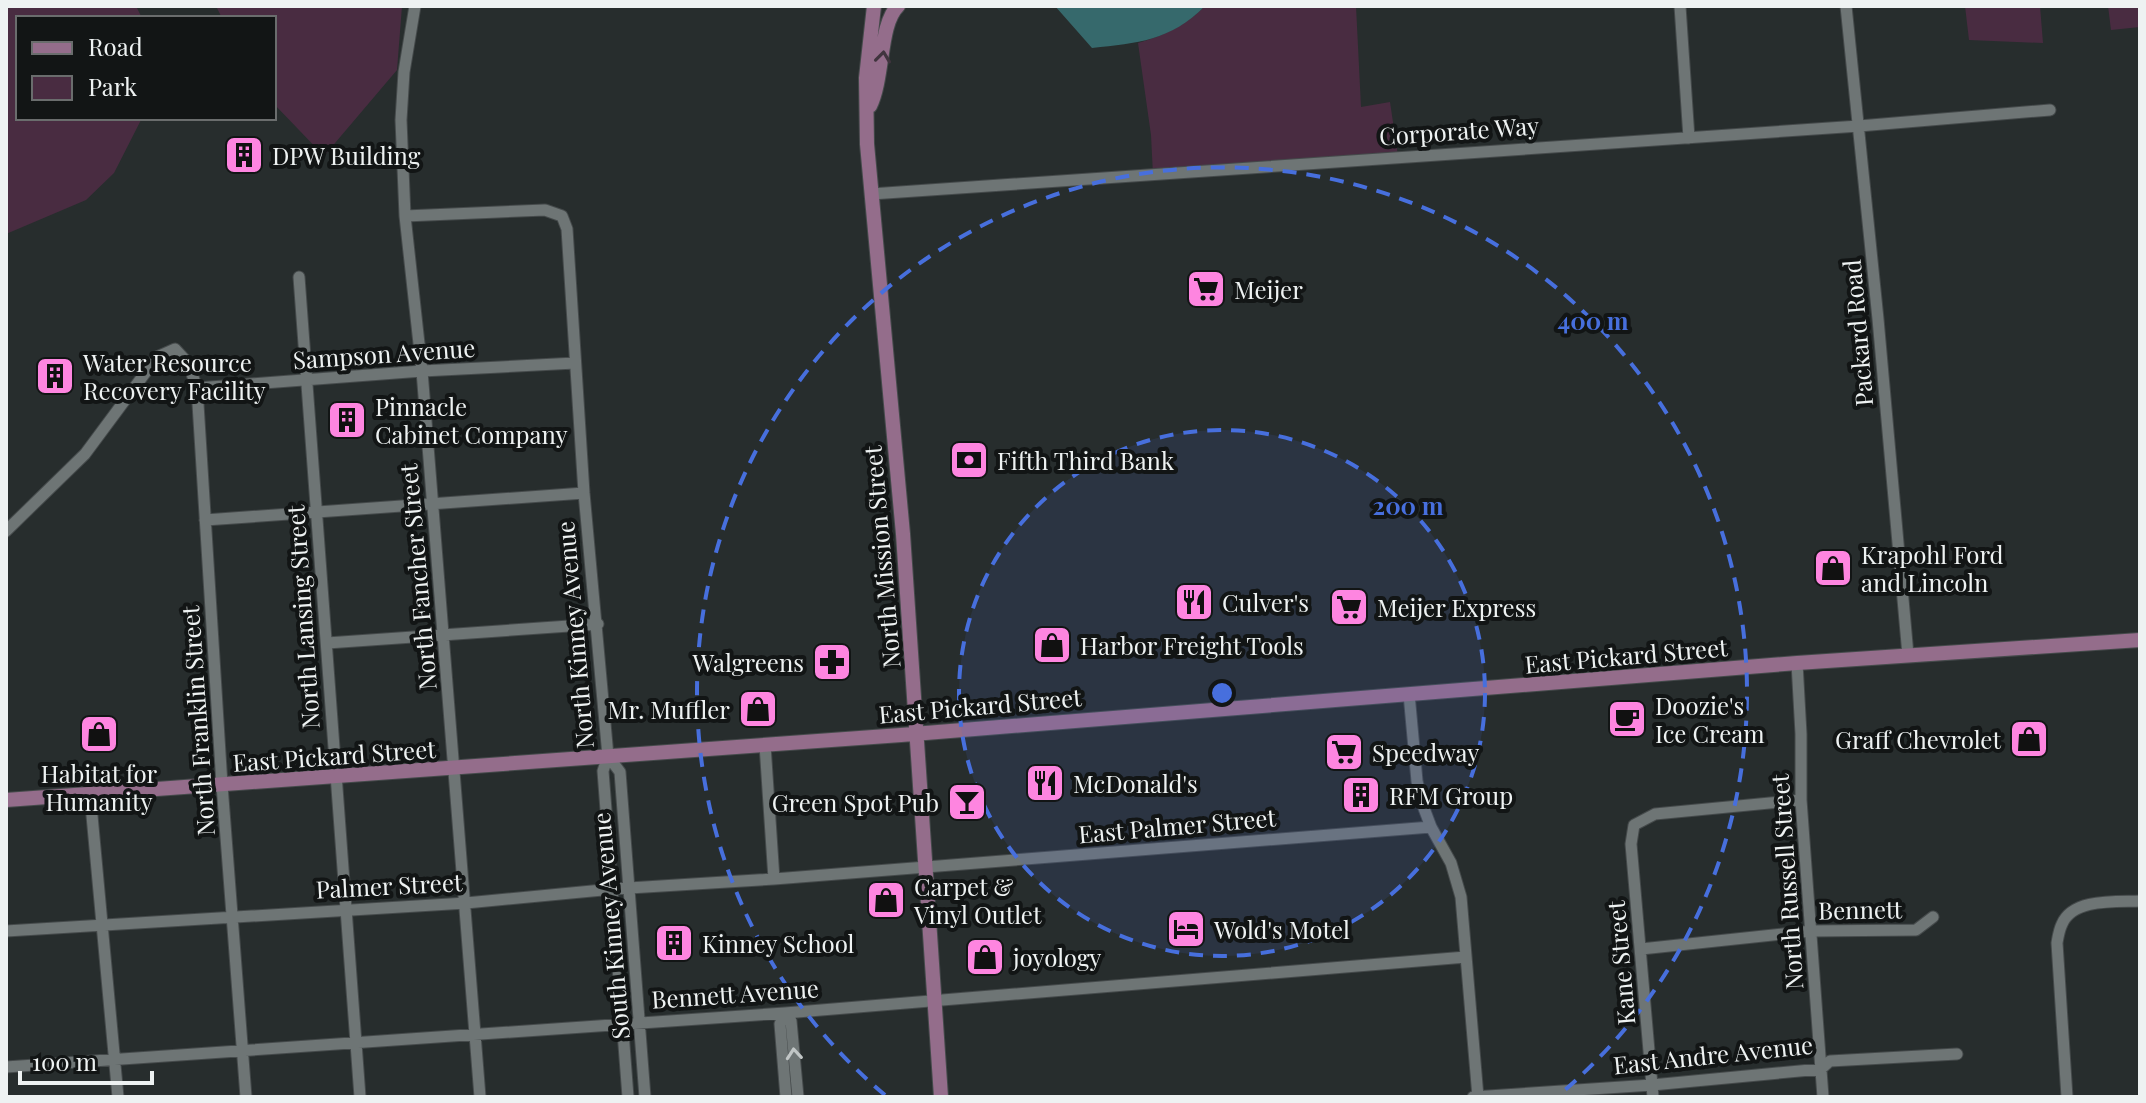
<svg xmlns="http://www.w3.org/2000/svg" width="2146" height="1103" viewBox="0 0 2146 1103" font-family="'Playfair Display',serif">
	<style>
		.green { fill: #492c41 }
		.water { fill: #36696c }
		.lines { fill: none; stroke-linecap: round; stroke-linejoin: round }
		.minor-casing { stroke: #454a4b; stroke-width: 13 }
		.major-casing { stroke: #454a4b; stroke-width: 16 }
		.minor { stroke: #6e7575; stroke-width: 11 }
		.major { stroke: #946d8b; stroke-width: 14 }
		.oneway { stroke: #40343e }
		.oneway2 { stroke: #c1c6c6 }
		.ring { fill: none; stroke: #476fdd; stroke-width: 4; stroke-dasharray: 14 10 }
		.labels { text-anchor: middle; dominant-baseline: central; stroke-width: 8; stroke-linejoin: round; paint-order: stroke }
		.street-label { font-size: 24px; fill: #eef2f2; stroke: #121515 }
		.poi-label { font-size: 24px; fill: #eef2f2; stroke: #121515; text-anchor: start }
		.centre { fill: #476fdd; stroke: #121515; stroke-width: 4 }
		.ring-label { font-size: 24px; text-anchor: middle; font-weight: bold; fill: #476fdd; stroke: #121515; stroke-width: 8; stroke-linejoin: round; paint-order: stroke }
	</style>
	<rect width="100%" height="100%" fill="#272d2d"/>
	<path class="green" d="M6,6h130l6,12h-124v100h124l-28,55 -28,27 -80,34z
		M216,6h186l-5,64 -73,86 -50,-52v-86h-52z
		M1205,6h151l5,101 29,-5 8,54 -245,19 -2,-40 -13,-92c27,-8 47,-17 67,-37z
		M1965,6h75l3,37 -74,-3z
		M2108,6h32v21l-29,3z"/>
	<path class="water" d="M1055,6h150c-35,35 -67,37 -113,42z"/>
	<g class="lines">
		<g class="minor-casing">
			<path id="minor" d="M415,6l-11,66 -3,48 4,96 17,155 58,726
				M1680,6l9,132
				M1846,6l32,313 30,336
				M871,194l988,-68 191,-16
				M405,216l140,-6 17,6 5,13 17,264 24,263 -5,15 25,326
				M299,277l61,820
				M197,388l225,-17 153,-8
				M205,520l379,-27
				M6,531l79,-77 72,-97 18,-8 13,14 9,25 25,397 24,312
				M327,643l271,-19
				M1797,663l4,71v66l22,297
				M1409,694l8,87 5,22 9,24 20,36 10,34 17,200
				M765,745l9,134
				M608,756l12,16 25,325
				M90,794l28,303
				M6,931l460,-28 147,-14 161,-10 657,-52
				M1641,949l170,-18 105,-1 17,-13
				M785,1013l6,8 7,76
				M785,1013l-5,11 6,73
				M6,1067l779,-54 681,-56
				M1473,1097l179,-12 169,-16 9,-8 127,-7
				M1653,1097l-22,-253 3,-19 21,-11 146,-14
				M2067,1097l-10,-154c1,-6 2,-13 5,-19 11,-26 54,-22 78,-23"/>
		</g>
		<g class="major-casing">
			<path id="major" d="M874,6l-8,72 1,66 36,390 38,563
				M870,106c14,-29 9,-82 28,-100
				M6,800l895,-65 896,-72 343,-23"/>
		</g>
		<use href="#minor" class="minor"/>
		<use href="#major" class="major"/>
	</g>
	<defs><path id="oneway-chevron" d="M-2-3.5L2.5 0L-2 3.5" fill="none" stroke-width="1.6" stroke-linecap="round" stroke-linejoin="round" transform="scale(2)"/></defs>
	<use class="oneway" href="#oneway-chevron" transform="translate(883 57) rotate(-83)"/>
	<use class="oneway2" href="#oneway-chevron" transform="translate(794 1054) rotate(-95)"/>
	<circle cx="1222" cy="693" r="263" fill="#476fdd" fill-opacity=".12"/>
	<g class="ring">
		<circle cx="1222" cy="693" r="263"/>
		<path d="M885 1095A525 525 0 1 1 1559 1095"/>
	</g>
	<defs>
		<g id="building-square" transform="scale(2)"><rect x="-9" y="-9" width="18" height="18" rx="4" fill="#fe85e0" stroke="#121515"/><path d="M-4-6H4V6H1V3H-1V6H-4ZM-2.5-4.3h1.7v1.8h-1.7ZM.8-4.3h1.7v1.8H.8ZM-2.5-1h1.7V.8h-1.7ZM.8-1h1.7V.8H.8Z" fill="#111"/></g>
		<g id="supermarket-square" transform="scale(2)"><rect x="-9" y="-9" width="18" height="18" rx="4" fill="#fe85e0" stroke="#121515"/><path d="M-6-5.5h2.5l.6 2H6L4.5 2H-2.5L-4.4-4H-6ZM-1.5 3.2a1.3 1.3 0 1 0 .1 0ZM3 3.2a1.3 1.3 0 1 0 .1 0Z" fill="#111"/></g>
		<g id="bank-square" transform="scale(2)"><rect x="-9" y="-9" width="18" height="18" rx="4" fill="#fe85e0" stroke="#121515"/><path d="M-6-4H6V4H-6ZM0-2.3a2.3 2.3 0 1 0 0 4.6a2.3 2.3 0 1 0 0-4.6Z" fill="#111"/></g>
		<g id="shop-square" transform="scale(2)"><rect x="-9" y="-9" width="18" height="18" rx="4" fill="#fe85e0" stroke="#121515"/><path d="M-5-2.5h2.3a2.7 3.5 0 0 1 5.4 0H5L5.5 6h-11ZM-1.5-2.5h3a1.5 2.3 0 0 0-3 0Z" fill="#111"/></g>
		<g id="restaurant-square" transform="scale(2)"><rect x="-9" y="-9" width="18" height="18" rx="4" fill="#fe85e0" stroke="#121515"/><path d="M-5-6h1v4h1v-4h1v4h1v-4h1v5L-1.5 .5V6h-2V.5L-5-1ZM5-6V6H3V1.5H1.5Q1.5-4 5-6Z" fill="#111"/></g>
		<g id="pharmacy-square" transform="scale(2)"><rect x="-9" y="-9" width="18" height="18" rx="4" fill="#fe85e0" stroke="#121515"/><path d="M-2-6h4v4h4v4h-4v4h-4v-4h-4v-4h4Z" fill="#111"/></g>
		<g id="cafe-square" transform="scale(2)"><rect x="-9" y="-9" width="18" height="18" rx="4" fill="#fe85e0" stroke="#121515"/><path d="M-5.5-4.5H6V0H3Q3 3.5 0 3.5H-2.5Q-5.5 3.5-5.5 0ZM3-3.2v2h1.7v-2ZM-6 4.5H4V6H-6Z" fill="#111"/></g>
		<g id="bar-square" transform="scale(2)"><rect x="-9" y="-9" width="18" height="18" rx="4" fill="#fe85e0" stroke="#121515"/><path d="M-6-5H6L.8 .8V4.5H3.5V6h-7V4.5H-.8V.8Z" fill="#111"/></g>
		<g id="hotel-square" transform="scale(2)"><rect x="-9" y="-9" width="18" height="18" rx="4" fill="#fe85e0" stroke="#121515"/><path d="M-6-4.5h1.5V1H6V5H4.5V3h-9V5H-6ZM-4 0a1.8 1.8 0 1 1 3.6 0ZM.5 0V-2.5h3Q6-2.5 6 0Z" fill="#111"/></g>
	</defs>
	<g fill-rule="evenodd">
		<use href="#building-square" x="244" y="155"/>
		<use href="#supermarket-square" x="1206" y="289"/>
		<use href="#building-square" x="55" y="376"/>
		<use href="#building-square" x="347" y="420"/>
		<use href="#bank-square" x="969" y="460"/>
		<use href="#shop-square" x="1833" y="568"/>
		<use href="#restaurant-square" x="1194" y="602"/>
		<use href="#supermarket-square" x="1349" y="607"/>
		<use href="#shop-square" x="1052" y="645"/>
		<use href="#pharmacy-square" x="832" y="662"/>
		<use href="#shop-square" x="758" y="709"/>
		<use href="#cafe-square" x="1627" y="719"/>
		<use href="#shop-square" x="99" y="734"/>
		<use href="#shop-square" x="2029" y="739"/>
		<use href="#supermarket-square" x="1344" y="752"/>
		<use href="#restaurant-square" x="1045" y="783"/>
		<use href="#building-square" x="1361" y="795"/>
		<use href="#bar-square" x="967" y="802"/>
		<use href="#shop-square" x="886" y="900"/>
		<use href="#hotel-square" x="1186" y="929"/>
		<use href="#building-square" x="674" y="943"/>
		<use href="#shop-square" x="985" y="957"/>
	</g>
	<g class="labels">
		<g class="street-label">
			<text transform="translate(1459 130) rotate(-4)">Corporate Way</text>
			<text transform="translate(1857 333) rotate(-95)">Packard Road</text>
			<text transform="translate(384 353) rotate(-4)">Sampson Avenue</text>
			<text transform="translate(881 557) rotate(-95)">North Mission Street</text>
			<text transform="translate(417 577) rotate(-95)">North Fancher Street</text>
			<text transform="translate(302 617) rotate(-94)">North Lansing Street</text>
			<text transform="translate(574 635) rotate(-95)">North Kinney Avenue</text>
			<text transform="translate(1626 655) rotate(-5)">East Pickard Street</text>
			<text transform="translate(980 705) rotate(-5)">East Pickard Street</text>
			<text transform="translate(197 721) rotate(-94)">North Franklin Street</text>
			<text transform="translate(334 755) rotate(-4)">East Pickard Street</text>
			<text transform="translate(1177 825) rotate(-5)">East Palmer Street</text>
			<text transform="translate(1786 882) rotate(-94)">North Russell Street</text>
			<text transform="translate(389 885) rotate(-3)">Palmer Street</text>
			<text transform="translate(1860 909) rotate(-1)">Bennett</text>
			<text transform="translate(610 926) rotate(-95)">South Kinney Avenue</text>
			<text transform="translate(1620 963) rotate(-95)">Kane Street</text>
			<text transform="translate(735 993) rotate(-4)">Bennett Avenue</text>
			<text transform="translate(1713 1054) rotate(-6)">East Andre Avenue</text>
		</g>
		<g class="poi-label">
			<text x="272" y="155">DPW Building</text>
			<text x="1234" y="289">Meijer</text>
			<text x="83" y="362">Water Resource<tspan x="83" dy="28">Recovery Facility</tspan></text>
			<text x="375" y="406">Pinnacle<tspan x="375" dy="28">Cabinet Company</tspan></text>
			<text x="997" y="460">Fifth Third Bank</text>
			<text x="1861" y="554">Krapohl Ford<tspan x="1861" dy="28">and Lincoln</tspan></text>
			<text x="1222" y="602">Culver's</text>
			<text x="1377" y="607">Meijer Express</text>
			<text x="1080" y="645">Harbor Freight Tools</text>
			<text x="804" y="662" text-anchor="end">Walgreens</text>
			<text x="1655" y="705">Doozie's<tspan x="1655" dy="28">Ice Cream</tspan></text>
			<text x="730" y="709" text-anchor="end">Mr. Muffler</text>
			<text x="2001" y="739" text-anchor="end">Graff Chevrolet</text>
			<text x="1372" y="752">Speedway</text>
			<text x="99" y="773" text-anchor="middle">Habitat for<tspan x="99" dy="28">Humanity</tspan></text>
			<text x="1073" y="783">McDonald's</text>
			<text x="1389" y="795">RFM Group</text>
			<text x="939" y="802" text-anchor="end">Green Spot Pub</text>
			<text x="914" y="886">Carpet &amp;<tspan x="914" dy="28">Vinyl Outlet</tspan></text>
			<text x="1214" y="929">Wold's Motel</text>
			<text x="702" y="943">Kinney School</text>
			<text x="1013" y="957">joyology</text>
		</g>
	</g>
	<circle cx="1222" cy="693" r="12" class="centre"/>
	<g class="ring-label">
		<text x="1593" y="330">400 m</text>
		<text x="1408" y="515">200 m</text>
	</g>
	<rect width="2146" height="1103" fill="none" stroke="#eef2f2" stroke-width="16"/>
	<rect x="16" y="16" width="260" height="104" fill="#121515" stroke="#6a6d6d" stroke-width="2"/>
	<rect x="32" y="42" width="40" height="12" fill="#946d8b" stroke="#6a6d6d" stroke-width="2"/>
	<text x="88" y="56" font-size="24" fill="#eef2f2">Road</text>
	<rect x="32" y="76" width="40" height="24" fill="#492c41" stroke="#6a6d6d" stroke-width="2"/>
	<text x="88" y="96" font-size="24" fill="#eef2f2">Park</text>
	<path d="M20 1071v12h132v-12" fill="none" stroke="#eef2f2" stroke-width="4"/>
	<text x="32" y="1071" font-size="24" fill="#eef2f2" stroke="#121515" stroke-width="6" paint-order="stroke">100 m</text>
</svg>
